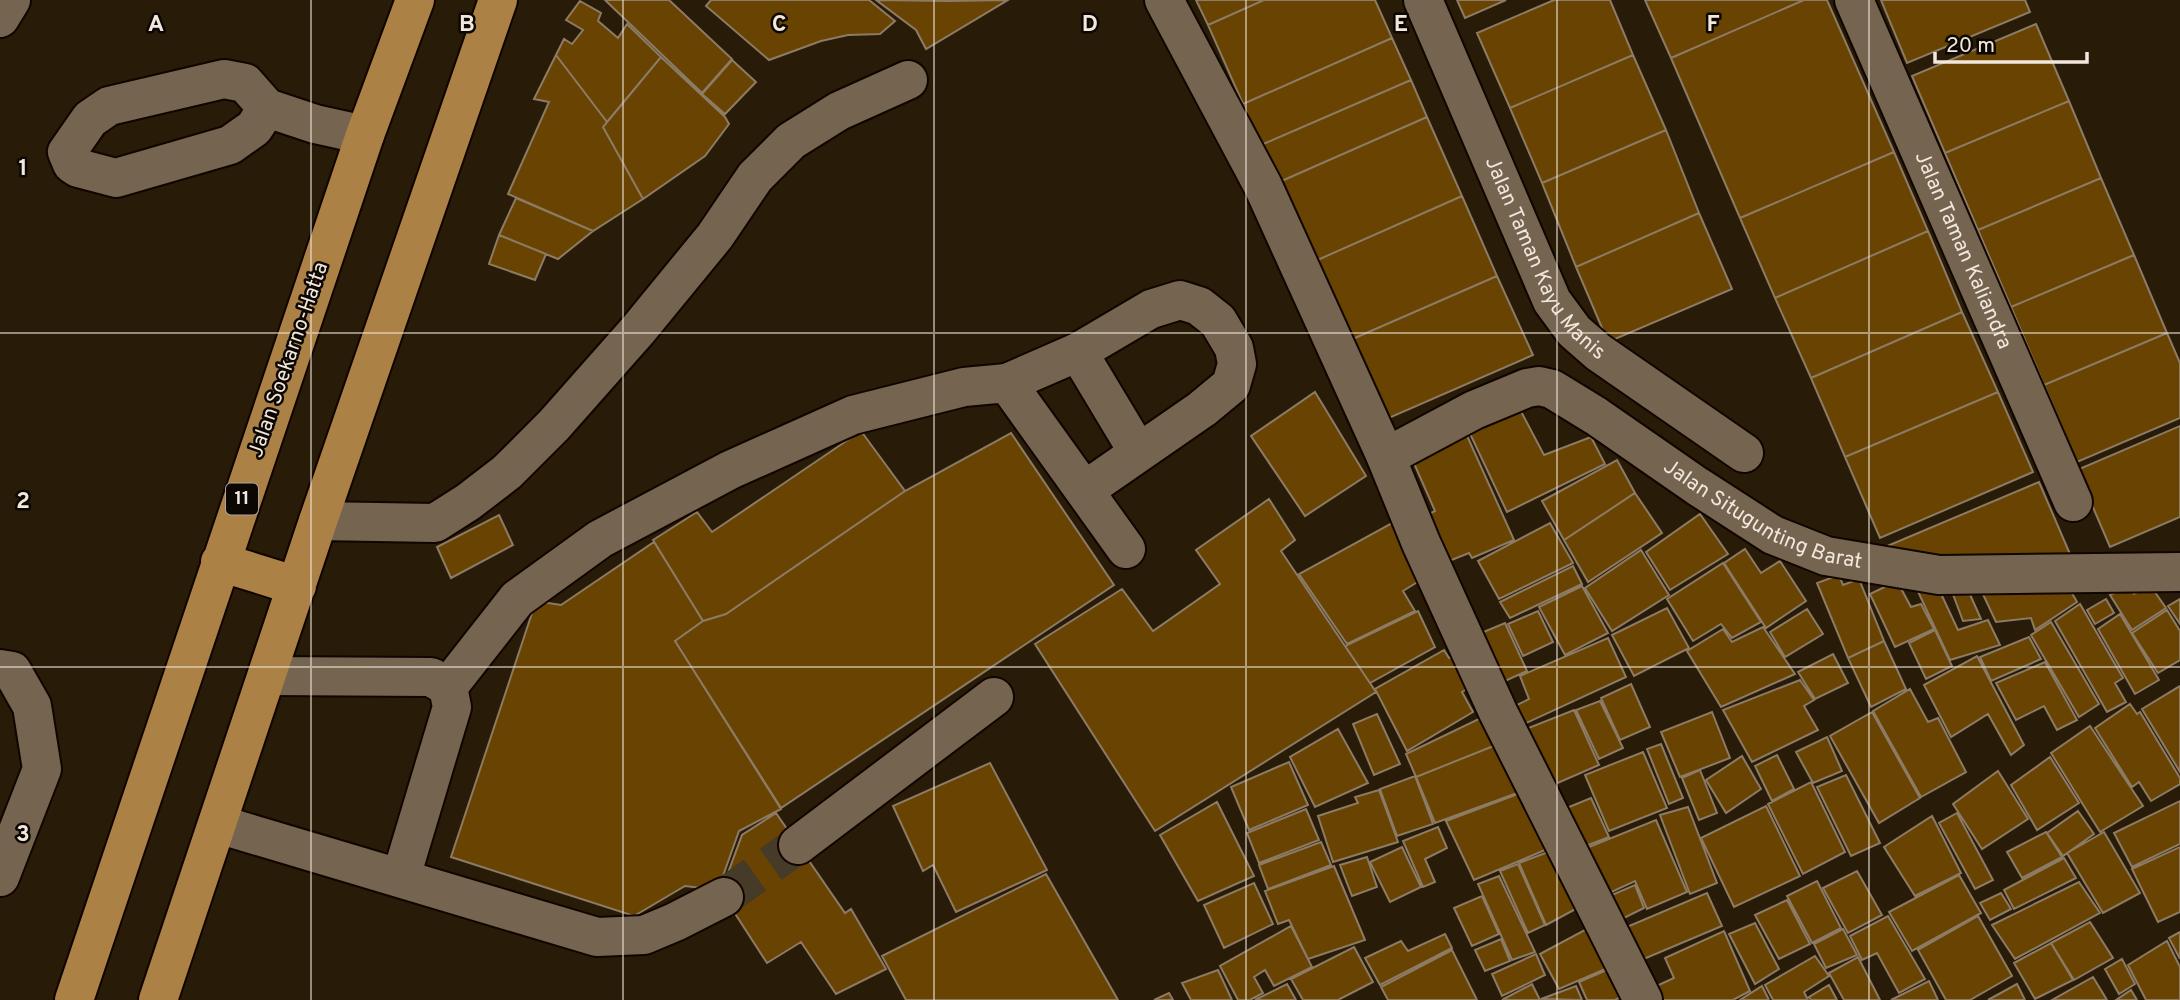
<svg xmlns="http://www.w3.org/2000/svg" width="2180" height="1000" viewBox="0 0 2180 1000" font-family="Overpass,sans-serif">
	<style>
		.building { fill: #694301; stroke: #8c7b65; stroke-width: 2 }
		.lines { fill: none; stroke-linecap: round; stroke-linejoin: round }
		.minor-tunnel { stroke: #463a28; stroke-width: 38; stroke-dasharray: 38 19; stroke-linecap: butt }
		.minor-casing { stroke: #110500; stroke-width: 42 }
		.highway-casing { stroke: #110500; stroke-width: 42 }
		.minor { stroke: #75644f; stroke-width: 38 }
		.highway { stroke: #ac8146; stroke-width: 38 }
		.grid { fill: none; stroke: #f1e7dc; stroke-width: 2; stroke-opacity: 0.55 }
		.labels { text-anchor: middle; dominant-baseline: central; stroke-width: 5; stroke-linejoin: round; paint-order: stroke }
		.shield { fill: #0c0702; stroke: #aca49b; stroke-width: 2 }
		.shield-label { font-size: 19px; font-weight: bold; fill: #f1e7dc }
		.street-label { font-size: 21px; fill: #f1e7dc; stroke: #0c0702 }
		.grid-label { font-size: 23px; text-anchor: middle; font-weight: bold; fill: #f1e7dc; stroke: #0c0702; stroke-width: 5; stroke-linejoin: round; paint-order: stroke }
	</style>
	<rect width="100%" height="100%" fill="#281b08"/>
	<path class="building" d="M605,0h64l63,59 -30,34z
		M711,0h158l26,21 -15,13 -32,1 -27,6 -52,19 -63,-54z
		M876,0l73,1 59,-1 -82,49 -10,-19z
		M1196,0h68l-56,25z
		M1264,0h111l17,38 -149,66 -35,-79z
		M1457,0h49l-41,18z
		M1554,0h56l23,55 -123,53 -33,-75z
		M1645,0h159l-133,58z
		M1804,0h23l67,152 -154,66 -69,-160z
		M1881,0h144l5,12 -123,51z
		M580,1l21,12 -3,8 20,17 9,-14 34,33 -54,65 -51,-67 8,-16 8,5 11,-14 -17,-10z
		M2036,24l33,77 -124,52 -33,-77z
		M1392,38l19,42 -150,65 -18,-41z
		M556,55l51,67 -4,5 40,72 -50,32 -85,-37 41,-92 -15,-3z
		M1633,55l33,75 -124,53 -32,-75z
		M661,57l64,60 4,7 -24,32 -62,43 -40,-72z
		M732,60l24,22 -31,32 -23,-20z
		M1411,80l16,37 -150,66 -16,-38z
		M2069,101l32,77 -123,52 -33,-77z
		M1427,117l35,79 -149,66 -36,-79z
		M1666,130l33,83 -123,54 -34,-84z
		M1894,152l34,79 -153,67 -35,-80z
		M2101,178l33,77 -123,52 -33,-77z
		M1462,196l35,80 -149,65 -35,-79z
		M516,198l77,33 -35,28 -59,-24z
		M1699,213l33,76 -124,53 -32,-75z
		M1928,231l34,81 -151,66 -36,-80z
		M499,235l47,19 -11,26 -46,-16z
		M2134,255l33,78 -123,52 -33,-78z
		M1497,276l36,79 -151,66 -34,-80z
		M1962,312l36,80 -153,65 -34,-79z
		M2167,333l13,30v55l-103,44 -33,-77z
		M1315,392l51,84 -61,40 -54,-80z
		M1998,392l35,80 -153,66 -35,-81z
		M1515,400l29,55 47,-18 14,27 -98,48 -42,-89z
		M2180,426v91l-70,30 -33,-77z
		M1464,429l50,111 -42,18 -3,-5 -30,12 -22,-45 18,-9 -26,-59z
		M861,431l44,60 -179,123 -23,7 -50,-81 44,-28 15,20z
		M1011,433l103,152 -333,223 -106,-167 28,-20 23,-7 179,-123z
		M1617,460l18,33 -71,47 -22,-39z
		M2039,482l34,79 -182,-6 -6,-8z
		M1635,493l27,40 -74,49 -24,-42z
		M1269,499l26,41 -14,11 95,141 -221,139 -120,-187 87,-55 31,42 67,-47 -24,-34z
		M1700,514l28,40 -58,36 -24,-38z
		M499,515l14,30 -62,33 -14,-31z
		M1392,523l32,55 -21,13 12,20 -68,33 -48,-70z
		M1550,523l23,40 -74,36 -21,-38z
		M654,542l49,79 -28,20 106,168 -42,22 -21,59 -33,-4 -51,30 -183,-59 85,-256 25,4z
		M1745,549l16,24 19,-12 26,40 -40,27 -42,-65z
		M1641,550l28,45 -57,36 -27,-43z
		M1723,563l38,59 -29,16 -11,-14 -28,17 -26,-42z
		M1573,566l9,18 -72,34 -10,-16z
		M1839,575l4,10 16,-6 25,62 -36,17 -31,-75z
		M1897,581l14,26 10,-3 13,25 -39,18 -25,-53z
		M1914,583h22l22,47 30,-10 12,25 -50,15z
		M2150,585l16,23 -34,22 -22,-35 17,-9 7,8z
		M1582,586l26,47 -43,22 -26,-48z
		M1980,588h89l8,14 -42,28 -4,-12 -35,4z
		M1951,589l17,1 13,29 -18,2z
		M2106,599l8,14 -19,11 -8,-14z
		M2180,599v25l-12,-18z
		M2080,604l43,74 -8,5 11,19 -19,10 -52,-91z
		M1667,608l22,40 -55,28 -22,-41z
		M1807,609l16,25 -38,23 -15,-25z
		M2167,610l13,21v29l-22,13 -26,-40z
		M1418,611l17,36 -65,36 -25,-37z
		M1538,611l15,31 -30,14 -15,-32z
		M2120,614l39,66 -24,14 -37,-65z
		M2051,622l48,82 -20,13 -48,-82z
		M1505,623l22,48 -24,11 -22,-49z
		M1763,627l32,47 -74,33 -34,-56 36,-22 9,13z
		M1935,630l17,36 -26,13 -17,-36z
		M2029,637l12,22 -50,22 -11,-24z
		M1608,638l18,39 -102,47 -9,-18 14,-7 -9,-23z
		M1884,641l22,48 -35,18 -23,-49z
		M1444,650l5,8 7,-3 16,31 -10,6 11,20 -66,39 -32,-62z
		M1833,654l15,29 -33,16 -17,-27z
		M1977,656l47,89 -13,10 -23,-41 -37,23 -27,-52z
		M2045,662l32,58 -20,10 -13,-24 -28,14 -20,-37z
		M1800,680l14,20 -10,6 14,24 -66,32 -29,-52z
		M1631,684l19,43 -30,13 -19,-42z
		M2180,686v86l-38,-63z
		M1910,689l18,33 10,-4 28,54 -45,25 -48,-86z
		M1600,701l23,47 -24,11 -23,-49z
		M2130,704l7,10 3,-2 40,66v6l-29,17 -12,-19 -7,5 -37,-59z
		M1574,710l25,55 -46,20 -27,-56z
		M1712,712l18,46 -50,19 -19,-45z
		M1872,712l48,86 -41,25 -49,-87z
		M1377,714l23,50 -26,11 -21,-51z
		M1489,714l12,29 -85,34 -10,-23z
		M2090,726l53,80 -43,26 -49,-79z
		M1338,729l30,54 -53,24 -25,-50z
		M1827,737l15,34 -29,12 -17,-31z
		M1501,743l19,49 -85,31 -19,-46z
		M1661,744l22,54 -14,6 -22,-55z
		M1643,752l24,56 -58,23 -24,-56z
		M1777,755l17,34 -22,12 -17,-35z
		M1742,756l19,33 -35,24 -20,-33z
		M2050,757l29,46 -42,27 -26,-45z
		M1289,762l19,43 -59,25 -18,-43z
		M990,763l57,107 -91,42 -23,-47 -10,6 -30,-65z
		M1700,770l17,43 -18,7 -17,-42z
		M1998,771l30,48 -46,30 -29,-45z
		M1846,775l34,68 -29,13 -34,-69z
		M1415,776l18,48 -36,12 -17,-47z
		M1811,782l34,70 -42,22 -35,-70z
		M1379,790l19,52 -65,20 -15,-46 40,-13 -3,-6z
		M1526,791l24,57 -76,32 -28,-59z
		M1591,798l18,39 -26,10 -19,-38z
		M2180,801v43l-48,23 -18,-34z
		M1217,802l37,74 -56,25 -38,-66z
		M1766,806l34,70 -66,31 -33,-69z
		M1688,807l29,76 -27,11 -30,-79z
		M1306,809l13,31 -60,23 -12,-30z
		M2078,811l16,23 -31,22 -16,-23z
		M776,813l69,100 6,-4 35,60 -50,25 -35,-52 -34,21 -46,-71 21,-57z
		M1957,813l36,67 -18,9 -36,-66z
		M1932,816l29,57 -46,23 -31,-49z
		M1656,820l31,72 -40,17 -12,-28 -30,14 -21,-46z
		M1438,827l9,21 -22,11 10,23 -12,5 -20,-46z
		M2046,832l16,25 -40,21 -15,-26z
		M2104,832l36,61 -37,20 -36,-60z
		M1321,842l10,23 -63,24 -9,-24z
		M1402,847l19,40 -31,15 -20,-40z
		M2180,847v65l-22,10 -26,-53z
		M1556,849l27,56 -37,20 -27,-62z
		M1367,857l10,30 -25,9 -12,-31z
		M2064,858l12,20 -62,31 -10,-19z
		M1518,864l27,61 -17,8 -28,-62z
		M1334,866l31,74 -57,19 -19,-39 -11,4 -13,-33z
		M1857,871l25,44 -34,18 -25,-45z
		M1046,874l72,126h-212l-24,-44z
		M1959,875l22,38 -69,38 -23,-39z
		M1499,876l36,76 -23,8 -34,-76z
		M1817,881l24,47 -29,15 -25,-47z
		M2079,882l21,31 -85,46 -23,-34z
		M1254,883l19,41 -49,24 -20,-43z
		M1635,885l9,23 -26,13 -11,-24z
		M1707,893l15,33 -83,35 -17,-32z
		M2001,893l10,16 -21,11 -10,-17z
		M1482,896l17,38 -27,12 -18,-38z
		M1787,900l23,44 -31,15 -24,-44z
		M1888,916l37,63 -26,14 -22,-40 -15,7 -12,-24z
		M1978,916l34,60 -42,24h-24l-28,-50z
		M2090,922l23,36 -39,22 -23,-37z
		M1755,923l24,46 -24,15 -26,-50z
		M1596,924l21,40 -58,25 -19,-35z
		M1291,926l21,41 -38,19 -9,-16 -11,7 9,16 -13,7h-12l-18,-34z
		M1843,929l14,26 -31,13 -12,-24z
		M1724,931l26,60 -17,9h-75l-6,-12 22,-10 -9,-20z
		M2180,932v27l-11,-21z
		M1445,934l7,14 -72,37 -15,-27 36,-17 7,10z
		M1501,939l9,22 -25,10 -10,-21z
		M2167,941l13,26v33h-34l-18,-35z
		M2051,943l22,37 -38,19 -21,-36z
		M1354,947l19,35 -35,18h-35l-12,-21z
		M1452,950l25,50h-89l-7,-13z
		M1536,954l9,21 -43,21 -10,-22z
		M1815,956l14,20 -25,16 4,8h-35l-8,-15z
		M1858,957l22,43h-36l-15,-27z
		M2122,959l13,25 -16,10 -14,-25z
		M1616,966l14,27 -15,7h-28l-8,-18z
		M1218,970l14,30h-41l-9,-17z
		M2093,977l14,23h-55z
		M1929,981l9,19h-47z
		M1287,984l9,16h-41z
		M1532,984l8,16h-38z
		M2017,984l8,16h-37z
		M1829,985l8,15h-26l-2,-3z
		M1576,986l6,14 -41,-1z
		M1762,986l7,14h-29z
		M2131,990l6,10h-21z
		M1169,993l4,7h-19z"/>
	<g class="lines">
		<path class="minor-tunnel" d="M724,897l74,-52"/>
		<g class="minor-casing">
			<g id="minor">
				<path d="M1164,0l99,186 123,271 35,86 77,169 145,288"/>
				<path id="s1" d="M1423,0l129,301 22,30 24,21 146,101"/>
				<path id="s2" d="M1854,0l219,502"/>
				<path d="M0,18l11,-18"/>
				<path d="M267,108l-13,20 -24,17 -114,33 -38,-10 -6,-4 -5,-12 23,-33 19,-13 115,-27 21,4 22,25 48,16 50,11"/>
				<path d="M1078,352l60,100"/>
				<path d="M1007,383l71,-31 73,-43 29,-9 19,6 19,15 16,27 3,16 -6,21 -29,24 -117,81"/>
				<path id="s3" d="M1386,457l88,-47 53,-22 12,-2 13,3 44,27 101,70 76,49 53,21 113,19 241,-3"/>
				<path d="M318,521l117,2 33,-21 39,-30 47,-47 84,-95 77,-94 40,-59 36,-36 48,-30 69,-31"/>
				<path d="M0,669l12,2 20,35 10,63 -42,108"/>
				<path d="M267,676l164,1 17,10 4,20 -51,170"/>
				<path d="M448,687l69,-88 83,-60 130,-69 123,-55 111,-28 43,-4 119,166"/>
				<path d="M218,824l379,113 47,-2 31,-13 49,-25"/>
				<path d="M798,845l196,-148"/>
			</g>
		</g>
		<g class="highway-casing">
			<path id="highway" d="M220,562l77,24
				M74,1000l291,-865 50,-135
				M158,1000l160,-479 180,-521"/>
		</g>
		<use href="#minor" class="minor"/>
		<use href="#highway" class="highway"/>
	</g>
	<path class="grid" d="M311,0v1000M623,0v1000M934,0v1000M1246,0v1000M1557,0v1000M1869,0v1000M0,333h2180M0,667h2180"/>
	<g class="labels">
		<rect class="shield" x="226" y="483.5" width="32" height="31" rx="5"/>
		<g class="shield-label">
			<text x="242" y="499">11</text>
		</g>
		<g class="street-label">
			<text stroke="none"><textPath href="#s2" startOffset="273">Jalan Taman Kaliandra</textPath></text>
			<text stroke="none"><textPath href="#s1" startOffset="287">Jalan Taman Kayu Manis</textPath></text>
			<text transform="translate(289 360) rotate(-71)">Jalan Soekarno-Hatta</text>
			<text stroke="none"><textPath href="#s3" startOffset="430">Jalan Situgunting Barat</textPath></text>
		</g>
	</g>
	<g class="grid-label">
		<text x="156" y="31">A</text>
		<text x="467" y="31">B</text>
		<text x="779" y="31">C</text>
		<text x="1090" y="31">D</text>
		<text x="1401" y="31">E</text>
		<text x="1713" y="31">F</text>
		<text x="23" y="175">1</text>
		<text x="23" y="508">2</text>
		<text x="23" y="841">3</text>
	</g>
	<path d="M1935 52v10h152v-10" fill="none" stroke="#f1e7dc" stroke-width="3.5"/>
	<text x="1946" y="52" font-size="21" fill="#f1e7dc" stroke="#0c0702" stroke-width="5" paint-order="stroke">20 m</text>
</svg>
